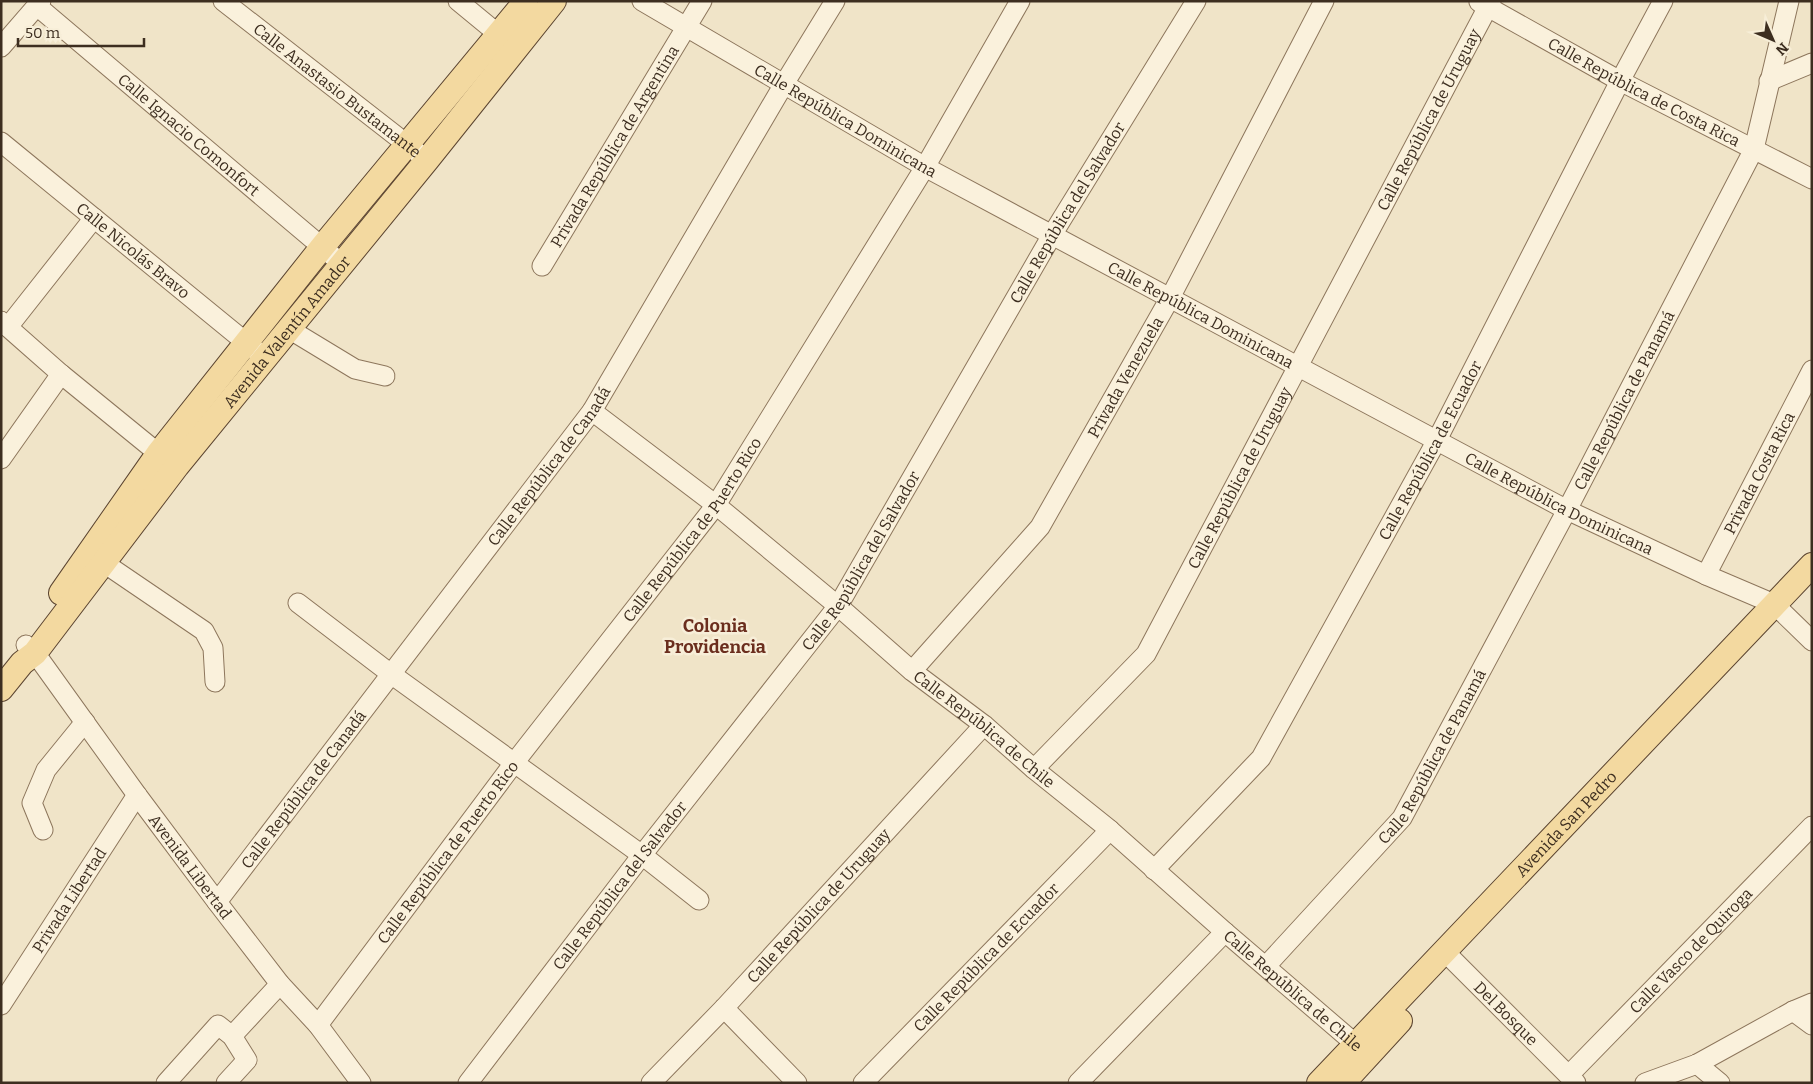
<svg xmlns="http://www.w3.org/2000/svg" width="1813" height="1084" viewBox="0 0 1813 1084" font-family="Bitter,serif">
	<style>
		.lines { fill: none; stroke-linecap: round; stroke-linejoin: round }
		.minor-casing { stroke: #8d765c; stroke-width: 21 }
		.major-casing { stroke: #5b4430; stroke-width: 26 }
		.minor { stroke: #faf1dc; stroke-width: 19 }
		.major { stroke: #f3d9a0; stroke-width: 24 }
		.labels { text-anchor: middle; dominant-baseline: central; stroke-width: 5; stroke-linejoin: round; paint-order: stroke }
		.street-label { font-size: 16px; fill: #3d2e20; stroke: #f7eed8 }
		.neighbourhood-label { font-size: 18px; font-weight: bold; fill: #6b2e1e; stroke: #f7eed8 }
	</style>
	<rect width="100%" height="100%" fill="#f0e4c8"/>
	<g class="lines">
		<g class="minor-casing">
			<g id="minor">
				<path id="s1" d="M223,1l204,159"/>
				<path d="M458,1l51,42"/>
				<path id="s2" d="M642,1l283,166 372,199 270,144 139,65 68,29 38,37"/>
				<path id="s3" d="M1479,2l141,79 192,98"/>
				<path id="s4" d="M37,6l304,257"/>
				<path d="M1,47l40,-46"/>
				<path d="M1769,81l43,-18"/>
				<path id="s5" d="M1,142l264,216"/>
				<path id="s6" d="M542,266l160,-265"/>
				<path d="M1,321l60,53 108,88"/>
				<path d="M8,327l86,-109"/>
				<path d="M289,329l66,40 30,7"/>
				<path id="s7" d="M592,411l124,94 122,101 74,65 72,54 50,44 76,61 115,102 141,121"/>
				<path d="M1,459l60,-85"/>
				<path d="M104,563l100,68 9,17 2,34"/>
				<path id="s8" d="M1706,575l106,-205"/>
				<path d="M298,603l93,71 251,181 57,45"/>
				<path id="s9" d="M26,645l9,8 102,142 80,107 63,82 38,41 43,58"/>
				<path id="s10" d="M912,671l128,-144 130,-229 154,-297"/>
				<path id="s11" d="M1034,769l112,-115 345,-653"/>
				<path d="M43,830l-11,-27 14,-33 39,-48"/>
				<path id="s12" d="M1154,870l107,-112 176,-318 183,-359 43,-80"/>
				<path id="s13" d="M217,902l375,-491 192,-327 51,-83"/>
				<path id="s14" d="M1444,951l132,132"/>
				<path id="s15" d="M1266,966l136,-148 165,-308 187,-361 35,-148"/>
				<path id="s16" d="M1,1005l136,-210"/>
				<path d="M724,1008l73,75"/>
				<path d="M1793,1011l19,14"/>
				<path id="s17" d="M318,1025l196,-262 202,-258 209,-338 95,-166"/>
				<path d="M232,1036l48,-52"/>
				<path d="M1697,1064l23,19"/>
				<path id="s18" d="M1569,1075l243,-249"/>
				<path d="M166,1083l52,-58 14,11 15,24 -21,23"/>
				<path id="s19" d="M468,1083l174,-228 196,-249 214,-371 144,-234"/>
				<path id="s20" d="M651,1083l73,-75 260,-283"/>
				<path id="s21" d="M863,1083l247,-253"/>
				<path d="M1078,1083l147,-151"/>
				<path d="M1645,1083l52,-19 96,-53 19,-8"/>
			</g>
		</g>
		<g class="major-casing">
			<g id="major">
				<path d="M61,593l97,-139 165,-208 203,-245"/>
				<path id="s22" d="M1,689l21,-26 13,-10 142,-187 250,-306 127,-159"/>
				<path id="s23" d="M1319,1083l493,-518"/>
				<path d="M1343,1083l57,-62"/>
			</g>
		</g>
		<use href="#minor" class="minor"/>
		<use href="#major" class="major"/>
	</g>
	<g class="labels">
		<g class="street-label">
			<text stroke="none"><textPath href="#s1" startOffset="145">Calle Anastasio Bustamante</textPath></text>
			<text stroke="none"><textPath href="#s3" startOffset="188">Calle República de Costa Rica</textPath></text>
			<text stroke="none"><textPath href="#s2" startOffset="236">Calle República Dominicana</textPath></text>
			<text stroke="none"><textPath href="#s11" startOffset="765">Calle República de Uruguay</textPath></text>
			<text stroke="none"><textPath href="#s4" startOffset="199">Calle Ignacio Comonfort</textPath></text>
			<text stroke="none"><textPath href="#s6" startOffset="140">Privada República de Argentina</textPath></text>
			<text stroke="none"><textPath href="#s19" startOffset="1059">Calle República del Salvador</textPath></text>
			<text stroke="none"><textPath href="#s5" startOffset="171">Calle Nicolás Bravo</textPath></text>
			<text stroke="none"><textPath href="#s2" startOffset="641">Calle República Dominicana</textPath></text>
			<text stroke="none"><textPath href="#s22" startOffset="458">Avenida Valentín Amador</textPath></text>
			<text stroke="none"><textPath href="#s10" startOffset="365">Privada Venezuela</textPath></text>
			<text stroke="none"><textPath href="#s15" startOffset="674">Calle República de Panamá</textPath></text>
			<text stroke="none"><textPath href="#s12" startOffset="506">Calle República de Ecuador</textPath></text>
			<text stroke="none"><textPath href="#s13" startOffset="548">Calle República de Canadá</textPath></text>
			<text stroke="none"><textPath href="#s8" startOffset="115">Privada Costa Rica</textPath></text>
			<text stroke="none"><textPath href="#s11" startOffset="360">Calle República de Uruguay</textPath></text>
			<text stroke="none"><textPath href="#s2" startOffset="1046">Calle República Dominicana</textPath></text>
			<text stroke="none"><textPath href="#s17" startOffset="621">Calle República de Puerto Rico</textPath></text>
			<text stroke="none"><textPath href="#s19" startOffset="654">Calle República del Salvador</textPath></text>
			<text stroke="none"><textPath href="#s7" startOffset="505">Calle República de Chile</textPath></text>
			<text stroke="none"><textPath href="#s15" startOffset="269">Calle República de Panamá</textPath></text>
			<text stroke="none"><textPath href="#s13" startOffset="142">Calle República de Canadá</textPath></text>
			<text stroke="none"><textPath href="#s23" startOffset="358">Avenida San Pedro</textPath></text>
			<text stroke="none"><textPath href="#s17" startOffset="216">Calle República de Puerto Rico</textPath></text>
			<text stroke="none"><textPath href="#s9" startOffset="276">Avenida Libertad</textPath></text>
			<text stroke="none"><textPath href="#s19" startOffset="249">Calle República del Salvador</textPath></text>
			<text stroke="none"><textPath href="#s16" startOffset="125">Privada Libertad</textPath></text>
			<text stroke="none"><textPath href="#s20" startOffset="244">Calle República de Uruguay</textPath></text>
			<text stroke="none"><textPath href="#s18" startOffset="174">Calle Vasco de Quiroga</textPath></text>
			<text stroke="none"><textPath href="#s21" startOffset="176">Calle República de Ecuador</textPath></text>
			<text stroke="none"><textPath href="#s7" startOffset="910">Calle República de Chile</textPath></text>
			<text stroke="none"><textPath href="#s14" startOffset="88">Del Bosque</textPath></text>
		</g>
		<g class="neighbourhood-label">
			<text x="715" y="626">Colonia<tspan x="715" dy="21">Providencia</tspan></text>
		</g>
	</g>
	<rect width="1813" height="1084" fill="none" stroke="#3d2e20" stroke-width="5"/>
	<g transform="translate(1773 40) rotate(135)" stroke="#f7eed8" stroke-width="4" paint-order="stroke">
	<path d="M0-4L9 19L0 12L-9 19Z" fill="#3d2e20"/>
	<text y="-8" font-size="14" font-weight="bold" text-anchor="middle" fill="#3d2e20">N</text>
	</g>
	<path d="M18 38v8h126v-8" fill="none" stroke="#3d2e20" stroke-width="2.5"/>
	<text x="25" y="38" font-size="15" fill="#3d2e20" stroke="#f7eed8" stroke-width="4" paint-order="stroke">50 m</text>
</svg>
